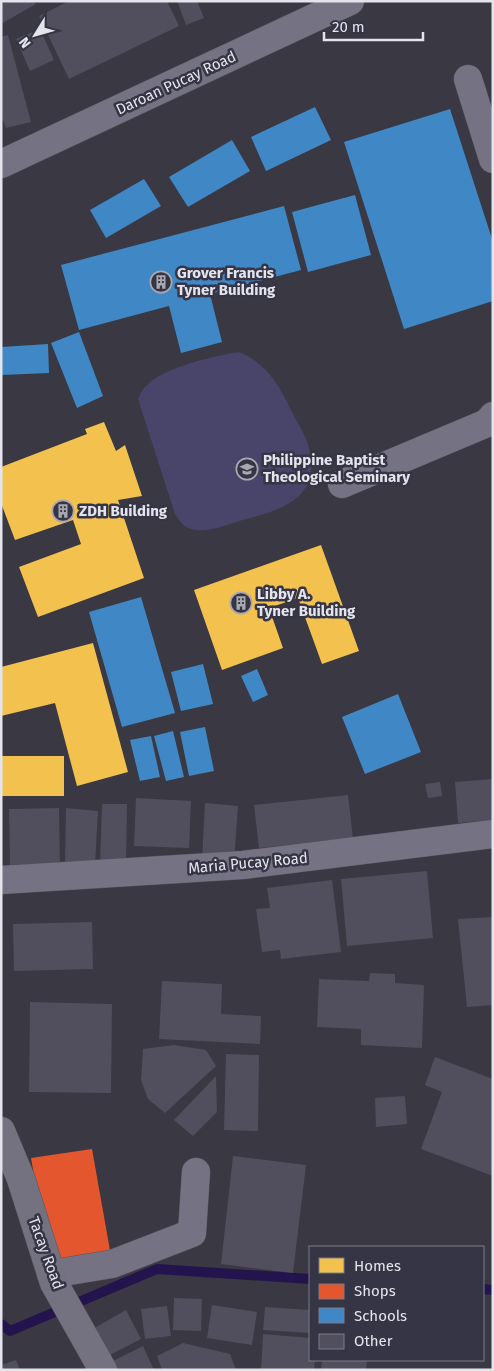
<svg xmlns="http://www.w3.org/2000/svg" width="494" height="1371" viewBox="0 0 494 1371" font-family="'Fira Sans',sans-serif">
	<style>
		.green { fill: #494469 }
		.homes { fill: #f2c14e }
		.shops { fill: #e4572e }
		.schools { fill: #3f88c5 }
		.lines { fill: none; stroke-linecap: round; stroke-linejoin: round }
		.stream { stroke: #23144e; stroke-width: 10 }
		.building { fill: #514e5e }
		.minor-casing { stroke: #56545d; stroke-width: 29 }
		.major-casing { stroke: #56545d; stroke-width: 29 }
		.minor { stroke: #757383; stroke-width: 28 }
		.major { stroke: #747281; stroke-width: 28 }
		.labels { text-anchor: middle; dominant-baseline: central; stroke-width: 5; stroke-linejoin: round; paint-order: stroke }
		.street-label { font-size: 15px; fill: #e4e4ed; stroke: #363545 }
		.poi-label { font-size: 15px; font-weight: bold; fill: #e4e4ed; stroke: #363545; text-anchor: start }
	</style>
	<rect width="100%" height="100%" fill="#3a3842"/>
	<path class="green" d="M239,352c27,11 40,33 52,58 6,12 15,25 18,38 13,50 -27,62 -66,72 -15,4 -36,14 -52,9 -8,-2 -12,-9 -16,-15l-37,-115c2,-4 4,-10 8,-13 17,-19 69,-30 93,-34z"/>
	<path class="homes" d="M104,422l12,29 9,-6 17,51 -24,4 26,78 -106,39 -19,-50 62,-23 -8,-24 -58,20 -14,-37v-36l86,-33 -2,-5z
		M321,545l38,106 -37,13 -24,-66 -29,10 14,40 -61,22 -28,-80z
		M93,643l35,129 -51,14 -22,-83 -54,13v-49z
		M1,756h63v40h-63z"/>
	<path class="shops" d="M92,1149l19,107 -61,11 -19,-109z"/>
	<path class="schools" d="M315,107l16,33 -65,31 -15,-34z
		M450,109l43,133v59l-89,28 -60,-187z
		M232,140l18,31 -62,36 -19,-30z
		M144,179l17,27 -55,32 -16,-28z
		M355,195l16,60 -63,17 -16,-60z
		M284,206l17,64 -91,24 12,48 -41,11 -12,-47 -90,24 -18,-65z
		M79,332l24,64 -26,12 -26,-65z
		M48,344l1,29 -48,2v-28z
		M141,597l34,116 -53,14 -33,-115z
		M203,664l10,40 -32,7 -10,-39z
		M257,669l11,26 -15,7 -12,-26z
		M398,694l23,58 -56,22 -23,-57z
		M205,727l9,44 -25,5 -9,-44z
		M173,731l11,46 -18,4 -12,-45z
		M151,736l9,41 -20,4 -10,-41z"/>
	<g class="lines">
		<path class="stream" d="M483,1289l10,1
			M1,1324l9,7 147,-62 153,10"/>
	</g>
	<path class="building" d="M1,1h33l2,3 -35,20z
		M69,1h98l12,25 -110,53 -30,-63z
		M177,1h20l7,17 -18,7z
		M40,29l14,31 -24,11 -14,-32z
		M8,35l23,87 -25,6 -5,-13v-78z
		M493,779v41l-35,3 -3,-41z
		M440,782l2,14 -14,2 -3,-14z
		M348,795l5,43 -94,10 -5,-43z
		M136,798l55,3 -2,47 -55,-2z
		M205,803l33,3 -4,56 -32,-2z
		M102,804h25l-1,60h-26z
		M59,808l1,56 -50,1 -1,-56z
		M66,808l32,3 -3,54 -30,-2z
		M427,871l6,67 -86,8 -6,-67z
		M332,880l9,72 -60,7 -1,-9 -18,2 -6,-43 14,-1 -3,-20z
		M493,917v88l-26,2 -9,-88z
		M92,922l1,47 -79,2 -1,-47z
		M370,973l25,1v9l29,2 -2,63 -61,-3v-16l-44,-2 2,-48 50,2z
		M162,981l60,3 -1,30 40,2 -1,28 -101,-5z
		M30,1002l82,2 -1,89 -82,-1z
		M174,1045l32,5 10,16 -51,47 -17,-14 -7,-19 2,-31z
		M226,1054l33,1 -1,76 -34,-1z
		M435,1057l58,22v97l-72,-27 21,-57 -17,-7z
		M216,1076l1,36 -24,24 -19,-16z
		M405,1096l2,28 -31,3 -1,-29z
		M233,1156l73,9 -13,108 -72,-9z
		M174,1298l28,1 -1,32 -28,-1z
		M212,1305l45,7 -5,33 -45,-7z
		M167,1306l4,30 -26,3 -4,-30z
		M265,1307l45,3v23l-47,-3z
		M126,1310l15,29 -35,18 -15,-27z
		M263,1334l47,4v22h5l-1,10h-53z
		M183,1343l47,11 6,16h-74l-5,-14z
		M143,1346l11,24h-37l-4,-9z
		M16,1360l4,10h-19v-5z
		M322,1360h45l-1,10h-45z"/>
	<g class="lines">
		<g class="minor-casing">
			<path id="minor" d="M468,79l25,80
				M1,164l349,-163
				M342,484l145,-61 6,-7
				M1,880l242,-15 250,-31
				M51,1274l61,-10 80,-31 4,-61"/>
		</g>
		<g class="major-casing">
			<path id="major" d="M1,1131l20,48 33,104 49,87"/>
		</g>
		<use href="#minor" class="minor"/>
		<use href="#major" class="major"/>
	</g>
	<defs>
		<g id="building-ring" transform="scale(1.125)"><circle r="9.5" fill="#363545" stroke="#a8a8b1" stroke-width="1.5"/><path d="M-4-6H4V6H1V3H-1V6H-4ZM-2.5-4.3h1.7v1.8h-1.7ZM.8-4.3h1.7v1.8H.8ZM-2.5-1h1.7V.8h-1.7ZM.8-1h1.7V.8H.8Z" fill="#a8a8b1"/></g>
		<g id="university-ring" transform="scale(1.125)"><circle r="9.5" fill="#363545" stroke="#a8a8b1" stroke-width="1.5"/><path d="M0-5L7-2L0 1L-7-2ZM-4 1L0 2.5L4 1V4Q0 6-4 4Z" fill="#a8a8b1"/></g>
	</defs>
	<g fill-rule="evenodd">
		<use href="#building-ring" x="161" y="282"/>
		<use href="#university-ring" x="247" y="469"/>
		<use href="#building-ring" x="63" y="511"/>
		<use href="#building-ring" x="241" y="603"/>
	</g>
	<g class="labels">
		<g class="street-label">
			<text transform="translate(176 83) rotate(-25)">Daroan Pucay Road</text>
			<text transform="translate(248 863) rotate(-5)">Maria Pucay Road</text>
			<text transform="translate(46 1253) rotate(70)">Tacay Road</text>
		</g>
		<g class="poi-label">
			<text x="177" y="273">Grover Francis<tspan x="177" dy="17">Tyner Building</tspan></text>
			<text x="263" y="460">Philippine Baptist<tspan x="263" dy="17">Theological Seminary</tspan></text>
			<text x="79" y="511">ZDH Building</text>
			<text x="257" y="594">Libby A.<tspan x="257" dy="17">Tyner Building</tspan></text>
		</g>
	</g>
	<rect width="494" height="1371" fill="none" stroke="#e4e4ed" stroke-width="5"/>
	<rect x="309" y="1246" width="175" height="115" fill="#363545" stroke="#7c7b88"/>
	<rect x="319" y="1258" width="25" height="15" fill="#f2c14e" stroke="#7c7b88"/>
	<text x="354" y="1271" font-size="15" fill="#e4e4ed">Homes</text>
	<rect x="319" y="1284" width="25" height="15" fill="#e4572e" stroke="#7c7b88"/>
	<text x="354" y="1296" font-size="15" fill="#e4e4ed">Shops</text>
	<rect x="319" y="1308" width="25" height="15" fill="#3f88c5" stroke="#7c7b88"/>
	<text x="354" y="1321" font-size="15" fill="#e4e4ed">Schools</text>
	<rect x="319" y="1334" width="25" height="15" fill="#514e5e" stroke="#7c7b88"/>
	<text x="354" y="1346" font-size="15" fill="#e4e4ed">Other</text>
	<g transform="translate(35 35) rotate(233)" stroke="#363545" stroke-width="4" paint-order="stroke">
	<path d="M0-4L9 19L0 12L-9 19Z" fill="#e4e4ed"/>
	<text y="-8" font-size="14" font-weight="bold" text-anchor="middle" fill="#e4e4ed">N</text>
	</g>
	<path d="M324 32v8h99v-8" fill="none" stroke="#e4e4ed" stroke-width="2.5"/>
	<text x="332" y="32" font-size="15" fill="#e4e4ed" stroke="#363545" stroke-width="4" paint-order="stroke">20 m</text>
</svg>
